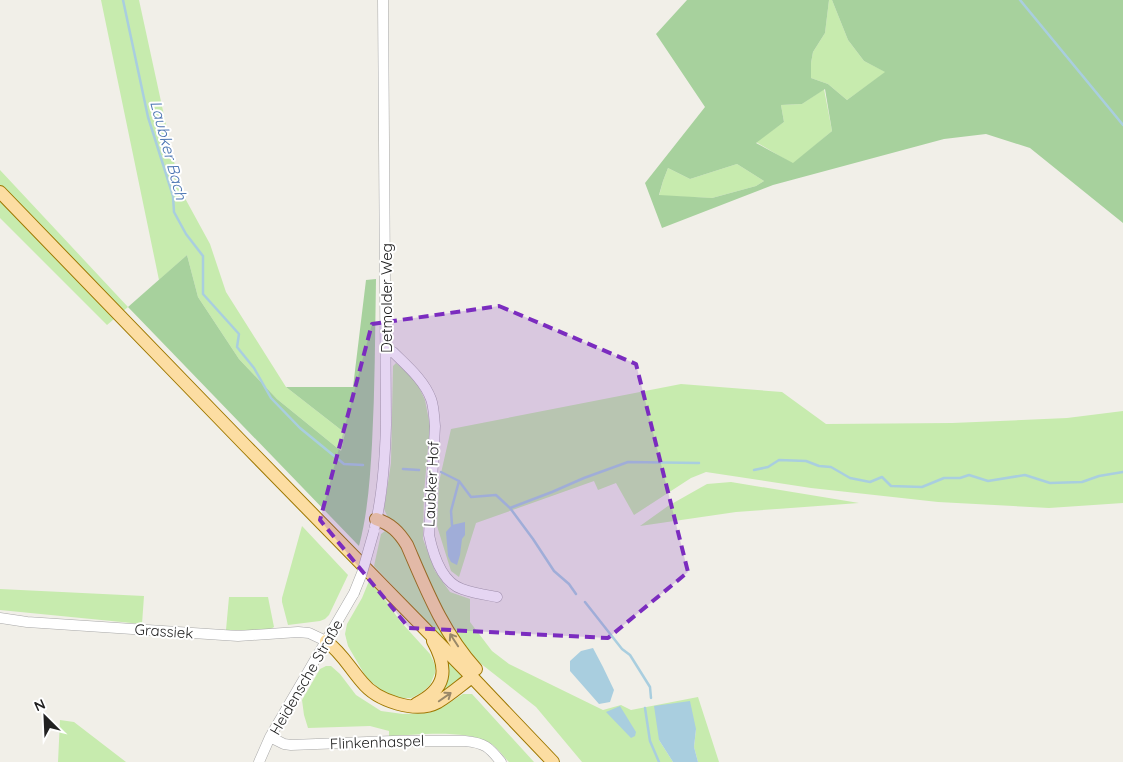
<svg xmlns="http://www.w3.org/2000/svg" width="1123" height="762" viewBox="0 0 1123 762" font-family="Quicksand,sans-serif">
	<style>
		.grass { fill: #c7ebae }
		.forest { fill: #a7d19d; fill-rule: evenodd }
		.water { fill: #a9cedf }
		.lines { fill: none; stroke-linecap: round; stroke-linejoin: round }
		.stream { stroke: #a9cedf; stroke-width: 2.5 }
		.minor-casing { stroke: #a8a8a8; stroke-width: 11 }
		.major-casing { stroke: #9e7800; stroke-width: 14 }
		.minor { stroke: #fff; stroke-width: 10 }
		.major { stroke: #fcdda2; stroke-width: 12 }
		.minor-bridge-casing { stroke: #a8a8a8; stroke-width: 11; stroke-linecap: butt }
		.minor-bridge { stroke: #fff; stroke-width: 10 }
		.oneway { stroke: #998868 }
		.marked { fill: #7b2cbf; fill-opacity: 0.2; stroke: #7b2cbf; stroke-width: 4; stroke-dasharray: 10 6; stroke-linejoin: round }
		.labels { text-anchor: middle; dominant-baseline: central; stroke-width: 4; stroke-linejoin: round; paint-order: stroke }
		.street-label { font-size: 15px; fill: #212121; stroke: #fff }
		.water-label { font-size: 16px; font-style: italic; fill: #4c76b3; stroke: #fff }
	</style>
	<rect width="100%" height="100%" fill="#f1efe8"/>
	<path class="grass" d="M101,0h38l41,189 30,55 16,48 60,95 59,46 -4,18 -64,-52 -38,-40 -41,-62 -11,-42 -28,25z
		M829,0h3l16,40 16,21 22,11 -39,28 -19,-16 -17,-6v-15l2,-11 12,-19z
		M824,89l8,42 -39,33 -37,-22 28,-20 -3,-17 21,-1z
		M737,164l27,17 -8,5 -44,12 -53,-2 4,-15 5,-13 22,11z
		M0,170l128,137 -21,18 -107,-107z
		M396,363l20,18 9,19 5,26 -6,67 -1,46 12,32 15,21 20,7v23l22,29 17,13 94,46 18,-5 10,5 67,-13 21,65h-21l-4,-15 2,-18 -37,11 14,22h-91l-46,-55 -56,-44 -11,-13 -24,-30 -56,-100 -5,-11 7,-46 2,-97z
		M681,384l101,8 44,32 126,-1 115,-5 56,-7v92l-74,5 -111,-6 -127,-14 -105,-16 -15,6 -57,37 -18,-32 -18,7 -4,-9 -118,42 -17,54 -8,-6 -14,-45 2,-44 12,-53z
		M731,482l128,21 -123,9 -96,14 28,-20 39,-22z
		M302,526l46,49 -19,40 -4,4 -5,2 -32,4 -6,-23v-4z
		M385,531l6,2 6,4 51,102 -2,3 -72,-76 7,-32z
		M369,581l15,17 16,23 30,33 5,11v8l-5,12 -9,8 -10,5h-13l-15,-6 -17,-15 -18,-31 -3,-12 2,-10 15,-26z
		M0,589l144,7 -2,28 -142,-14z
		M229,597h39l6,30 -5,3h-43z
		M447,661l14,13 -1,7 -19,15 -3,-3z
		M326,666h5l9,8 16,21 25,16 22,3 26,-1 17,-8 17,-11h9l62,68h-25c-6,-6 -12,-15 -19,-19 -26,-14 -72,-8 -101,-7v-5l-19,-5 -62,2 -4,-13 -2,-15 18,-31z
		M60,720l14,2 52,40h-68z"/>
	<path class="forest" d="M687,0h142l-4,33 -12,19 -2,11v15l17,6 19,16 38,-28 -21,-11 -16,-21 -16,-40h291v223l-93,-75 -44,-14 -42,5 -171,46 -111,43 -17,-45 60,-76 -49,-73zM825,89l7,42 -39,32 -37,-20 28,-21 -3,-17 21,-1zM737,164l27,17 -8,5 -44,12 -53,-3 4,-14 5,-13 22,11z
		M187,255l11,42 41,62 38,40 64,52 4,-18 -59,-46h67l13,-107 10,-1c-1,55 -1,110 -4,165 -2,34 -4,68 -13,102l-231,-239z"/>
	<path class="water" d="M465,522v13l-3,4 -2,16 -3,10 -6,-3 -3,-6 -2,-24 6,-7z
		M593,648l10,19 11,23 -4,12 -11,2 -29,-33v-10l11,-10z
		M690,701l6,28 -2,18 4,15h-25l-14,-22 -5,-34z
		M620,706l16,26 -1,4 -4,2 -25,-26z"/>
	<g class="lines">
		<path class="stream" d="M123,0l25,117 25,79 1,16 12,22 17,22v38l36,40 -2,13 17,21 17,30 29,30 44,36 19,1
			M1020,0l103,125
			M403,469l16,1
			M754,470l14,-3 11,-7 27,1 13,5 12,1 19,11 20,4 12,-5 9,9 31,1 22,-9h16l9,-3 19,6 37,-6 25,8 32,-1 17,-6 24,-4
			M441,472l18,9 12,16 25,-2 14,13 23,31 21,32 15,13 7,10
			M510,508l42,-16 32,-14 44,-16 71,1
			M452,525l-1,-14 8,-30
			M585,602l37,47 8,6 20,32 1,11
			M645,708l5,33 9,21"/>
		<g class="minor-casing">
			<path id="minor" d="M386,352h7c14,14 31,28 38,47 3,8 3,18 4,27l-6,109c4,19 12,47 33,54 11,4 24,6 35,8
				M375,526c8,-33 10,-67 11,-101l-3,-425
				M0,618l27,4 211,14 60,-4 11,1 17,8
				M270,737l14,7 7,1 102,-4h72c20,2 24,6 36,21
				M259,762l11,-25 84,-144"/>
		</g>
		<g class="major-casing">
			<path id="major" d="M0,192l245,253 227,232 81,85
				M376,519c15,5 23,13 31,26 19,44 36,88 69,124
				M326,641c16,12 23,26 36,41 15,19 54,32 76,20 12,-7 23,-17 34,-25
				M416,704c30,-15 33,-34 17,-63"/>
		</g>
		<use href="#minor" class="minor"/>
		<use href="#major" class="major"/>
		<g class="minor-bridge-casing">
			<path id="minor-bridge" d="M354,593l8,-20 12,-42"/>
		</g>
		<use href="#minor-bridge" class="minor-bridge"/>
	</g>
	<defs><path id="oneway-shaft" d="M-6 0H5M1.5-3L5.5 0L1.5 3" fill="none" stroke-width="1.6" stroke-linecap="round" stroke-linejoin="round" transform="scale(1.25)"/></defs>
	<g class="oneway">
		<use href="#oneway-shaft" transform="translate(454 640) rotate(-123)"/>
		<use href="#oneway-shaft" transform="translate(445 697) rotate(-35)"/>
	</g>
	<path class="marked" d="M499,306l137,58 52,208 -80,66 -199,-10 -89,-108 52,-196z"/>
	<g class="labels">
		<g class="street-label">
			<text transform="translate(386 298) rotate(-90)">Detmolder Weg</text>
			<text transform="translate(431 484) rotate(-87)">Laubker Hof</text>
			<text transform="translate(164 631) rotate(4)">Grassiek</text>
			<text transform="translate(306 677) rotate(-60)">Heidensche Straße</text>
			<text transform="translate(377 742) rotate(-2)">Flinkenhaspel</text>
		</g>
		<g class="water-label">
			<text transform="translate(169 150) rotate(75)">Laubker Bach</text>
		</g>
	</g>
	<g transform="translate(45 717) rotate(336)" stroke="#ffffff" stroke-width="4" paint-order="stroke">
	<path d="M0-4L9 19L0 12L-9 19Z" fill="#212121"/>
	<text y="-8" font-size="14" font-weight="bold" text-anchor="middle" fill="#212121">N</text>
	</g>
</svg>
